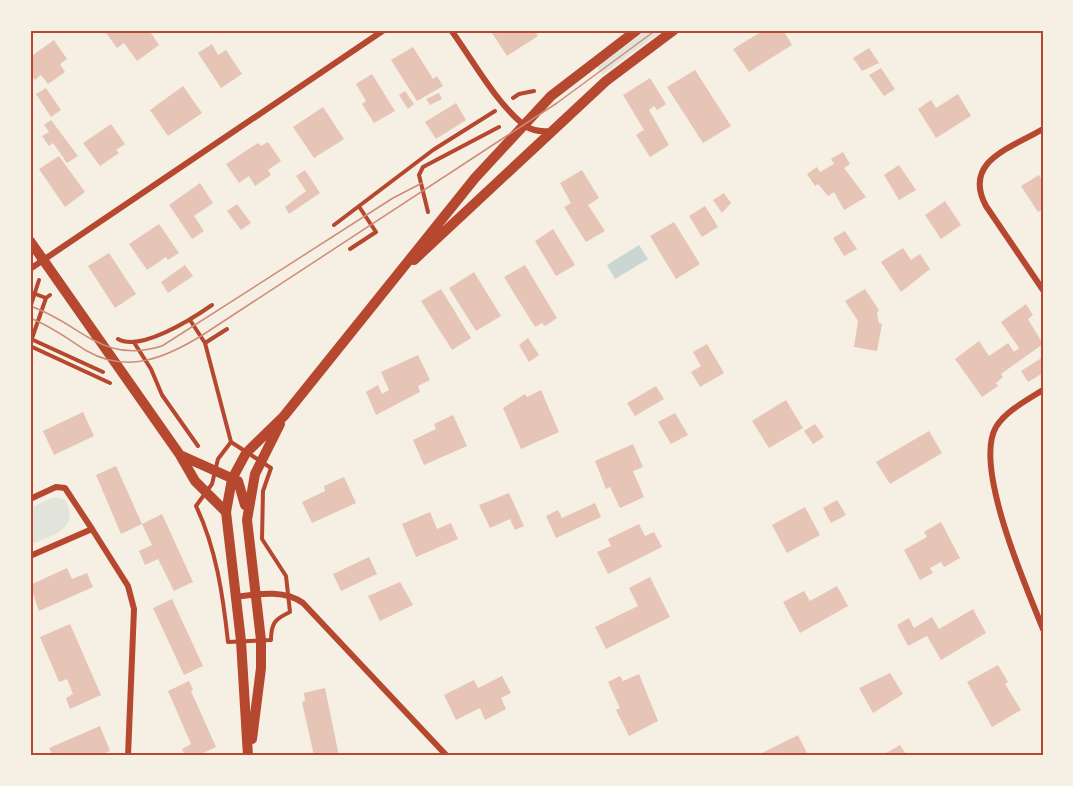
<svg xmlns="http://www.w3.org/2000/svg" width="1073" height="786" viewBox="0 0 1073 786" font-family="'IBM Plex Sans',sans-serif">
	<style>
		.green { fill: #e2e4dc }
		.water { fill: #c9d6d2 }
		.building { fill: #e6c5b7 }
		.lines { fill: none; stroke-linecap: round; stroke-linejoin: round }
		.path { stroke: #b5482f; stroke-width: 4 }
		.minor { stroke: #b5482f; stroke-width: 6 }
		.tertiary { stroke: #b5482f; stroke-width: 10 }
		.tram { stroke: #cf8b77; stroke-width: 1.5 }
		.neatline { fill: none; stroke: #b5482f; stroke-width: 2 }
	</style>
	<rect width="100%" height="100%" fill="#f6efe4"/>
	<path class="green" d="M647,30h16l-61,45 -5,-8z
		M54,497l11,3c16,30 -13,35 -35,45v-37z"/>
	<path class="water" d="M639,245l9,14 -33,20 -8,-14z"/>
	<path class="building" d="M104,30h45l10,15 -22,16 -13,-18 -7,5z
		M490,30h44l4,6 -31,20z
		M764,30h19l9,15 -43,27 -16,-23z
		M54,40l13,19 -7,5 5,8 -17,12 -7,-9 -6,5 -5,-6v-17z
		M212,44l6,11 8,-5 16,24 -21,14 -23,-35z
		M413,47l20,32 4,-3 6,10 -26,15 -26,-41z
		M869,48l10,15 -17,8 -9,-13z
		M881,68l14,21 -11,7 -15,-21z
		M695,70l36,56 -28,17 -36,-56z
		M372,74l23,37 -21,12 -12,-19 4,-3 -10,-17z
		M650,78l16,26 -9,6 -3,-4 -5,4 20,35 -19,12 -14,-22 8,-5 -21,-35z
		M183,86l19,27 -34,23 -18,-26z
		M46,88l15,22 -10,7 -15,-23z
		M405,91l9,13 -6,5 -9,-14z
		M439,93l3,6 -12,6 -4,-6z
		M958,94l13,22 -35,22 -18,-29 13,-9 5,8z
		M456,103l10,17 -30,19 -11,-17z
		M323,107l21,32 -30,19 -21,-31z
		M51,120l27,36 -11,7 -14,-20 -4,3 -7,-10 7,-4 -5,-7z
		M111,124l14,20 -9,6 3,3 -19,13 -17,-23z
		M268,142l13,19 -13,9 3,5 -16,11 -6,-10 -10,7 -13,-19 32,-21 3,3z
		M843,152l7,12 -6,4 22,29 -22,13 -10,-18 -6,4 -10,-12 -3,2 -8,-12 10,-7 3,5 14,-8 -3,-5z
		M59,156l26,36 -20,15 -26,-38z
		M899,165l17,25 -17,10 -15,-25z
		M305,170l15,23 -31,21 -4,-7 21,-16 -10,-15z
		M582,170l17,28 -11,7 17,26 -19,11 -22,-35 7,-4 -11,-20z
		M1039,175l4,7v27l-5,3 -17,-26z
		M200,183l13,20 -19,13 10,15 -12,8 -23,-34z
		M724,193l7,10 -9,10 -9,-13z
		M945,201l16,24 -20,14 -16,-24z
		M237,204l14,19 -10,7 -14,-19z
		M705,206l13,21 -16,10 -13,-21z
		M674,222l26,42 -24,15 -26,-43z
		M159,224l20,29 -11,7 -2,-3 -19,13 -18,-26z
		M553,229l22,36 -19,11 -21,-35z
		M845,231l12,18 -13,7 -11,-18z
		M903,248l8,12 9,-6 10,15 -29,23 -20,-30z
		M109,253l27,41 -21,14 -27,-42z
		M185,265l8,11 -25,17 -7,-11z
		M525,265l32,53 -12,8 -3,-3 -7,4 -31,-50z
		M474,272l27,44 -25,15 -27,-43z
		M441,289l30,49 -19,12 -31,-49z
		M865,289l14,21 -2,3 2,10 3,1 -5,27 -23,-4 4,-26 -13,-20z
		M1026,304l7,11 -5,4 15,25 -42,30 2,3 -7,6 2,3 -16,11 -27,-38 24,-18 10,15 19,-13 6,9 5,-4 -18,-26z
		M528,338l11,17 -10,7 -10,-17z
		M707,344l17,29 -24,14 -9,-15 10,-6 -8,-14z
		M418,355l12,25 -12,6 2,6 -44,23 -10,-23 12,-7 4,9 7,-4 -8,-18z
		M1043,357v16l-15,9 -7,-11z
		M656,386l8,13 -29,17 -8,-13z
		M541,390l18,42 -38,17 -18,-41 22,-14 2,3z
		M786,400l17,28 -34,20 -17,-27z
		M83,412l11,24 -40,19 -11,-24z
		M675,413l13,22 -17,9 -13,-22z
		M453,415l14,31 -43,19 -11,-25 23,-11 -2,-5z
		M815,424l9,13 -11,7 -9,-13z
		M929,431l13,22 -52,31 -14,-22z
		M633,444l10,23 -10,4 11,26 -24,11 -10,-21 -4,2 -11,-28z
		M116,466l26,58 -21,10 -25,-59z
		M344,477l12,26 -44,20 -10,-21 23,-11 -1,-5z
		M509,493l15,33 -9,4 -5,-11 -20,9 -11,-23z
		M837,500l9,15 -15,8 -8,-15z
		M595,503l6,14 -45,21 -10,-22 12,-6 4,8z
		M805,507l15,28 -33,18 -15,-28z
		M430,512l7,17 14,-6 7,16 -42,18 -14,-33z
		M162,514l31,68 -19,9 -16,-32 -13,6 -6,-14 13,-6 -10,-21z
		M941,522l19,36 -16,9 -3,-5 -11,6 3,5 -13,7 -16,-30 23,-13 -3,-5z
		M639,524l6,12 9,-4 8,15 -54,27 -11,-22 14,-6 -3,-7z
		M369,557l8,17 -36,17 -8,-17z
		M67,568l5,11 15,-6 6,14 -54,24 -9,-26z
		M650,577l20,40 -64,32 -11,-22 43,-21 -9,-18z
		M400,582l13,23 -33,16 -12,-25z
		M837,586l11,20 -48,27 -17,-31 21,-11 6,10z
		M172,599l31,67 -19,9 -31,-67z
		M973,609l13,24 -45,27 -14,-24 -19,10 -11,-21 12,-7 5,10 18,-11 7,12z
		M70,624l31,71 -31,14 -4,-11 7,-4 -6,-15 -8,3 -19,-45z
		M998,665l10,17 -3,2 16,26 -29,17 -25,-45z
		M890,673l13,21 -30,19 -14,-25z
		M639,674l19,47 -29,15 -13,-26 4,-2 -12,-26 12,-6 3,5z
		M502,676l9,17 -10,5 5,11 -21,11 -5,-12 -24,12 -12,-25 30,-15 4,8z
		M189,681l4,9 -2,1 25,56 -19,9h-12l-3,-7 9,-5 -23,-53z
		M325,688l14,68h-25l-12,-54 3,-1 -1,-8z
		M100,726l10,25 -13,5h-44l-4,-8z
		M798,735l10,20 -52,1z
		M900,745l7,11h-26z"/>
	<g class="lines">
		<path class="path" d="M513,98l6,-4 15,-3
			M428,212l-9,-37 4,-8 76,-40
			M334,225l99,-75 62,-39
			M350,249l26,-17 -16,-24
			M30,292l16,6
			M30,308l9,-28
			M190,320l15,23 26,99
			M31,339l72,33
			M118,339c22,13 74,-20 94,-34
			M205,343l22,-14
			M30,344l16,-46 4,-3
			M135,344l16,25 11,26 36,51
			M30,346l80,37
			M231,442l40,26 -8,23 -1,48 24,37 4,36c-15,7 -19,11 -19,28l-43,2c-5,-47 -12,-94 -32,-136l16,-22 6,-25z"/>
		<path class="minor" d="M451,30c21,29 45,73 73,95 8,6 17,7 27,6
			M1043,129c-32,19 -81,32 -57,77l57,84
			M30,269l354,-239
			M1043,390c-16,10 -37,21 -47,37 -23,39 30,160 47,202
			M30,499l26,-12 9,1 27,41 -62,27
			M92,529l36,57 6,23 -6,147
			M235,597c23,-3 49,-8 68,6l144,153"/>
		<path class="tertiary" d="M30,241l150,214 15,26 31,31
			M414,260l192,-179 68,-51
			M180,455l58,26 7,24
			M252,739l9,-71v-28l-14,-120 8,-46 25,-50
			M248,756l-7,-115 -15,-129 6,-33 14,-26 38,-37 191,-238 76,-82 86,-66"/>
		<path class="tram" d="M30,306c51,17 71,59 132,40l231,-148 29,-15
			M30,318c21,8 38,21 57,33 40,23 78,7 114,-15l356,-233 99,-73"/>
	</g>
	<rect width="1073" height="786" fill="none" stroke="#f6efe4" stroke-width="63"/>
	<rect x="32" y="32" width="1010" height="722" class="neatline"/>
</svg>
